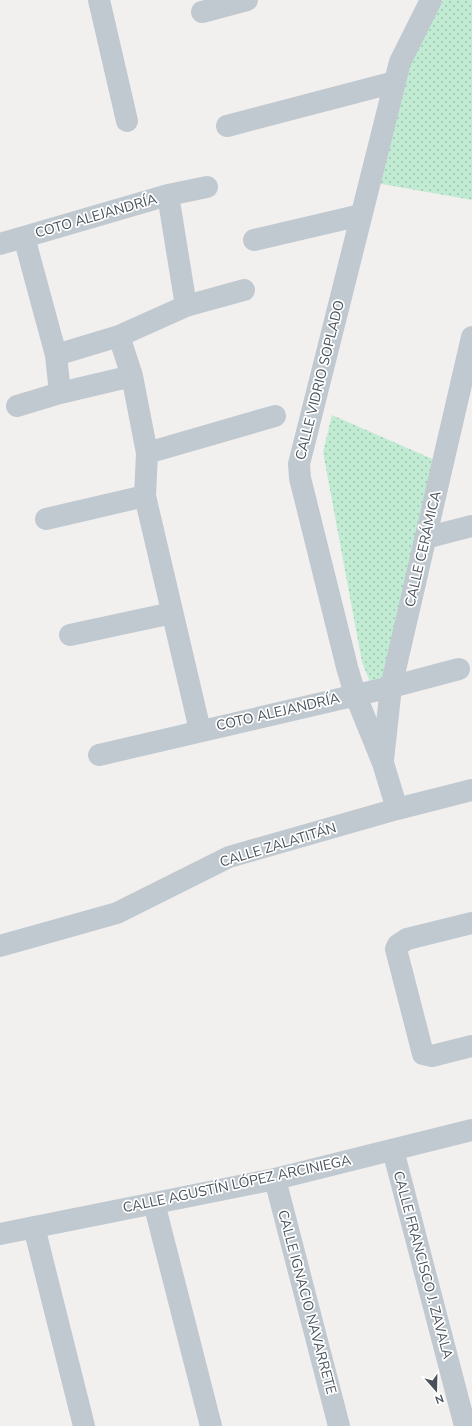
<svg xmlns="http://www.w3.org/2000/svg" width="472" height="1426" viewBox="0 0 472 1426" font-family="'Nunito Sans',sans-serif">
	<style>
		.grass { fill: url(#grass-dots) }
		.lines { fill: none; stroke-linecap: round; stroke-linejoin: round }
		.minor { stroke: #c1c9d0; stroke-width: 22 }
		.labels { text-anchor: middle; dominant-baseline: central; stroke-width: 3.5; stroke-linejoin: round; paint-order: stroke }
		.street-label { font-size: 14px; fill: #49525b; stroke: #fff }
	</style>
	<defs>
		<pattern id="grass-dots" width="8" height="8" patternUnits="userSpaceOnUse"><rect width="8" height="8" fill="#c2ebd4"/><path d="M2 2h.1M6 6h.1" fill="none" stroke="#a0c1af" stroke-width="1.8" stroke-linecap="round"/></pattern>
	</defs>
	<rect width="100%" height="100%" fill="#f2f0ef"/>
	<path class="grass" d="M443,0h29v200l-96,-17 30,-110z
		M332,415l105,46 -48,214 -19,7 -8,-20 -39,-210z"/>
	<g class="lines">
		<path class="minor" d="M99,0l28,121
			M202,12l45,-12
			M227,126l168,-44
			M168,195l18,111
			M24,237l32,118 4,38
			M254,240l107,-25
			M0,244l168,-49 39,-8
			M119,336l13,40 15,77 -2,43 55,234
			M56,355l63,-19 67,-30 58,-16
			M17,406l43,-13 72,-17
			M147,453l128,-37
			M46,519l99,-23
			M425,538l47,-12
			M70,635l102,-22
			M99,755l292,-68 68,-18
			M383,760l8,-73 81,-350
			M397,809l-14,-46 -28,-69 -8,-27 -47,-189 -1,-14 101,-402 31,-62
			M472,923l-65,16 -9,6 -2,4 27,105 9,2 40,-10
			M0,946l117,-33 112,-56 168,-48 75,-19
			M393,1150l72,276
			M275,1179l64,247
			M154,1203l57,223
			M34,1227l50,199
			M0,1234l275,-55 197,-49"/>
	</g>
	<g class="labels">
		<g class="street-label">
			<text transform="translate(96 216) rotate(-16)">COTO ALEJANDRÍA</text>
			<text transform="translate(320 380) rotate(-76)">CALLE VIDRIO SOPLADO</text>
			<text transform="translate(423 549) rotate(-77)">CALLE CERÁMICA</text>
			<text transform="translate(278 712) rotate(-13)">COTO ALEJANDRÍA</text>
			<text transform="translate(278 845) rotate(-17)">CALLE ZALATITÁN</text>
			<text transform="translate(237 1184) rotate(-12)">CALLE AGUSTÍN LÓPEZ ARCINIEGA</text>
			<text transform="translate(423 1265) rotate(75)">CALLE FRANCISCO J. ZAVALA</text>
			<text transform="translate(307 1302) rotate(75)">CALLE IGNACIO NAVARRETE</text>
		</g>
	</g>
	<g transform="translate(436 1390) rotate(160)" stroke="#ffffff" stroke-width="3" paint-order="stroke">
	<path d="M0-3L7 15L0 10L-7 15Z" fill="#49525b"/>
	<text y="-6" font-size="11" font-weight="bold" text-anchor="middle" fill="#49525b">N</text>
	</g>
</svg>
